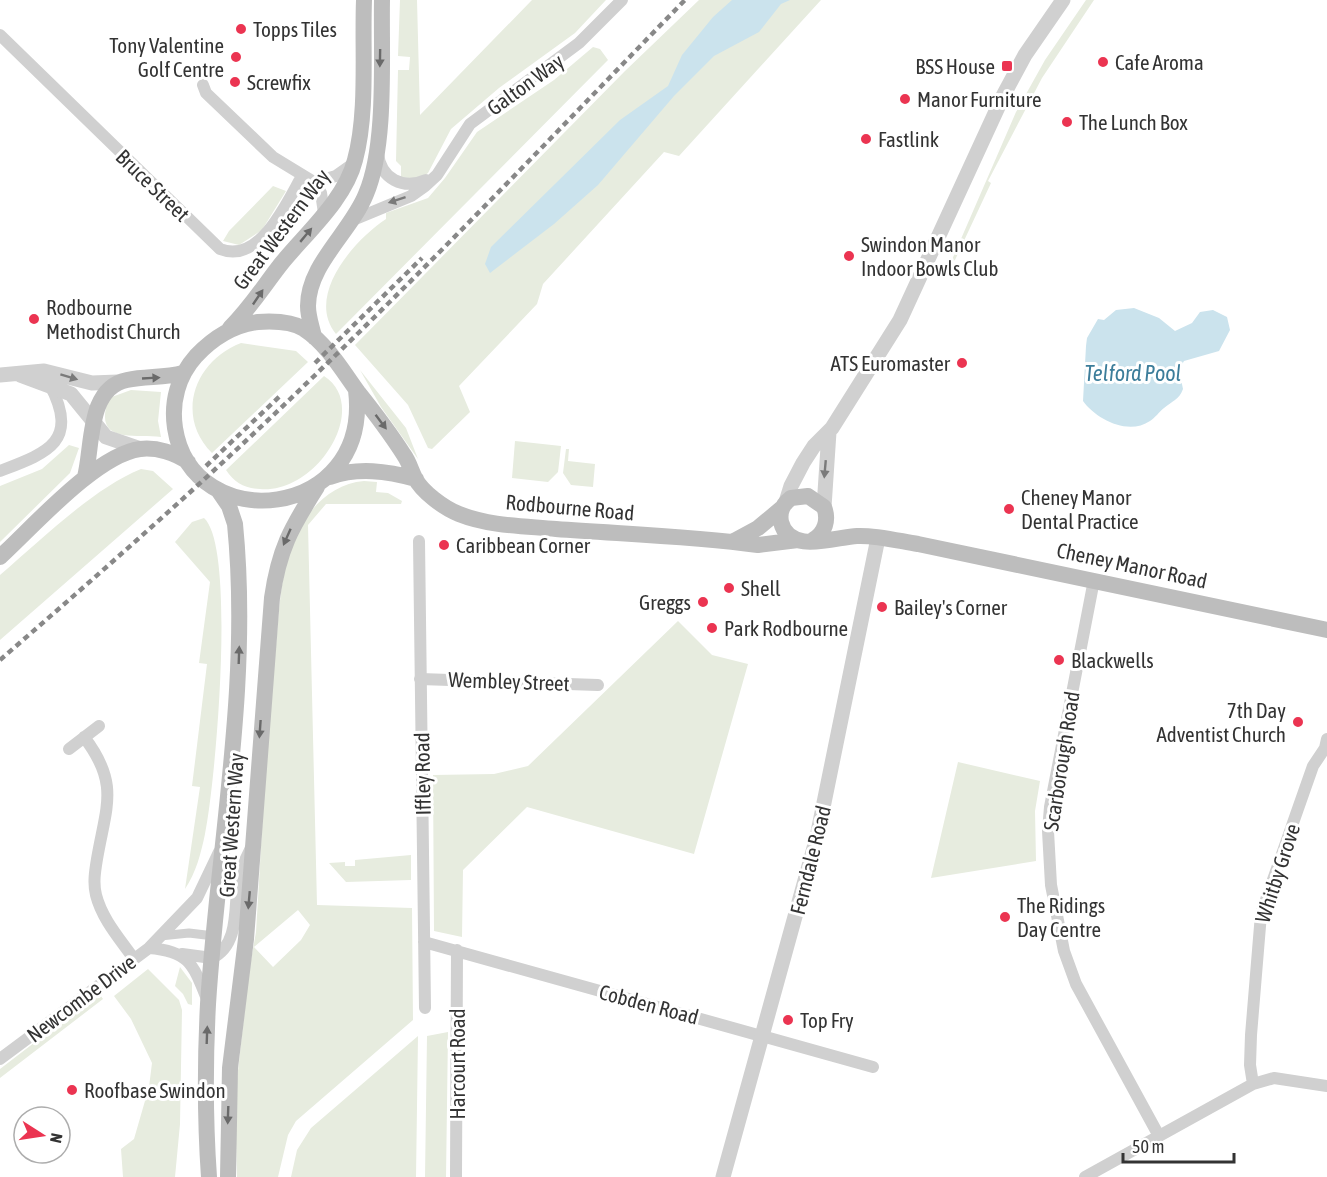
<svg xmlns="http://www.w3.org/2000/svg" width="1327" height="1177" viewBox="0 0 1327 1177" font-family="'Asap Condensed',sans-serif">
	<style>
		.green { fill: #e7ecdf; fill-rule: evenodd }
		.water { fill: #cbe3ed }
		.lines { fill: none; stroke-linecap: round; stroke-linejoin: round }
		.pedestrian { stroke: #d0d0d0; stroke-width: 9 }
		.minor { stroke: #d0d0d0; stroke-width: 12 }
		.tertiary { stroke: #d0d0d0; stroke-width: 15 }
		.secondary { stroke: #bdbdbd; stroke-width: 16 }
		.rail { stroke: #888; stroke-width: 4.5; stroke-dasharray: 6 4.5; stroke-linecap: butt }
		.oneway { fill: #6a6a6a }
		.oneway2 { fill: #7a7a7a }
		.poi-dot { fill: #eb3451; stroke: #fff; stroke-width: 2 }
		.labels { text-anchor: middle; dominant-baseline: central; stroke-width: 6; stroke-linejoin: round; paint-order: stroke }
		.poi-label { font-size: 21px; fill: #333; stroke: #fff; text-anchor: start }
		.street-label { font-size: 21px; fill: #333; stroke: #fff }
		.water-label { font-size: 22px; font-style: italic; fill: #3c7d9a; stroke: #fff }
	</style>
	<rect width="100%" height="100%" fill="#fff"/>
	<path class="green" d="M400,0h17l3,115 112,-115h74l-31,33 -76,55 -48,41 -23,44c-7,6 -18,6 -27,4v-11l-5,-5 2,-91h11l1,-13 -12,-1z
		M699,0h122l-142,156 -15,-4 -121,132 -6,20 -78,82 11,26 -38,37 -4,-1 -20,-43 -53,-60 270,-274z
		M1086,0h8l-52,78 -54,103 3,2 -36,77 -4,2 65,-150 29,-52z
		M593,47l7,2 8,11 -272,274c-31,-38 18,-94 50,-115v-6l42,-15 17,-20 32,-46 77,-52z
		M273,186l13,5 -24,39 -23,15 -16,-4 6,-10z
		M241,343l55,8 12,11 -96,91c-37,-37 -18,-92 29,-110z
		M360,370l46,58 12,31 -37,-52z
		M324,376c47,30 -6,118 -64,113 -16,-1 -25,-6 -34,-19z
		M131,390l30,2 -3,29 3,16c-29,-3 -69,7 -52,-39z
		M515,441l46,5 -3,26 -10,10 -36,-4z
		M69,445l10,3 -9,25 -70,69v-56l42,-17z
		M566,449h3l-1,12 27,3 -2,23 -22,-2 -8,-12z
		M141,469l12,2 20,18 -173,151v-65c40,-34 92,-86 141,-106z
		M364,481l13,1 -1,10 12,1 14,8 -1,3h-75l-18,21 9,380 95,3 1,112 -117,101 -8,14 -10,42h-41l-2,-79 14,-127 7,-39c6,-92 9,-185 19,-276 4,-36 4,-74 16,-108 11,-33 37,-64 73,-67zM298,910l12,15 -9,15 -28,27 -19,-20z
		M204,518c33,30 11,268 1,316 -4,19 -9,39 -20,55l15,-102 -8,-1 15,-122 -8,-1 11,-81 -35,-40 17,-20z
		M678,621l34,34 36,9 -54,190 -167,-47 -64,63 -1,67 -28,-6 -1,-156 61,-1 34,-8z
		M958,762l82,19 -5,30 1,50 -105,17z
		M411,855v25l-65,2 -17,-19 16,-1v4h10v-6z
		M180,967l12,16v22l-4,-1 -5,-10 -8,-8z
		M148,969l31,31 3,10 -2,114 -5,53h-52l-2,-28 13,-10 15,-52 3,-24 -21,-44 -17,-23z
		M99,993l4,6 -103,79v-9z
		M448,1032l-2,145h-21l2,-141z
		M418,1036l-2,141h-125l6,-27 14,-22z"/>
	<path class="water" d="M732,0h58l-9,4 -22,28 -45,24 -40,40 -76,89 -44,39 -64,49 -5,-9 6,-17 129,-127 48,-34 14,-31 31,-38z
		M1134,308l25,10 16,13 17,-8 8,-11 13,-2 14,7 3,13 -11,21 -35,10 -5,9 4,19c-4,11 -11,12 -19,19 -5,4 -9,10 -14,13 -22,15 -54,-2 -67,-20l3,-55 1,-8 11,-19 6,1 12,-10z"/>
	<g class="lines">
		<path class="pedestrian" d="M160,936l29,-3 25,3"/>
		<path class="minor" d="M0,35l220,214c40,16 67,-47 82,-73
			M203,85l3,8 67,64 41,25 7,11 3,20
			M378,154c3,25 25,36 48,26
			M314,182l22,-6 17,-12
			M353,220l58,-24 14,-10 12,-11 33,-51 109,-81 43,-43
			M0,471c47,-18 80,-29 50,-86
			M419,541l6,467
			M1094,580l-44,227 -2,24 3,54 13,66 12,33 83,152
			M420,679l178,6
			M84,737c36,47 22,69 13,122 -2,12 -4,24 -1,36 6,24 24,44 38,64
			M69,749l30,-23
			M424,942l449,125
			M149,948c40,3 44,16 58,51
			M182,954l30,4c28,-13 22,-52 26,-78 2,-11 8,-22 13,-32
			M0,1059l149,-111 48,-50 22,-46
			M1253,1084l-3,-19 1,-30 10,-121 52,-148 12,-18 2,-9
			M456,1177l1,-227
			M1085,1177l168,-93 21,-6 53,8"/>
		<path class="tertiary" d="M0,375l44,-4 48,12 26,-1
			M20,375l51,19 35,43 35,12
			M786,502l5,-16 12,-23 11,-17 18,-18 68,-108 104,-226 21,-39 38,-55
			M824,507l5,-75
			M723,1177l94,-340 61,-299"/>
		<path class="secondary" d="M230,328c21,-21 33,-41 51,-64 25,-31 64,-64 74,-104 13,-48 7,-110 9,-160
			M314,337c-2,-10 -6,-20 -6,-31 0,-42 43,-74 58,-112 21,-49 15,-139 16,-194
			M356,390c16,131 -164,148 -181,38 -4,-26 3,-52 21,-72 17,-18 37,-31 62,-34 15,-1 33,-1 46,7 23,15 38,41 54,63 16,20 32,41 46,63 5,7 7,15 11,23 7,14 29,30 44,36 30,12 65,12 97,15 67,5 135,7 202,16l40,-5
			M85,477c8,-31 2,-89 42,-97 19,-4 37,-2 56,-7
			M330,477c28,-10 57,-6 86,2
			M813,540c12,-7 16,-20 11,-33l-16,-11 -17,2c-8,6 -12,13 -10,24 8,33 54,15 76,14 19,-1 42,5 61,8l409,86
			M734,541l24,-13 24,-20
			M0,557c33,-30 96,-102 140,-108 17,-2 35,4 48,13
			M209,1177c-4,-57 -4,-115 -1,-173 10,-160 43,-319 27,-480l-6,-18 -11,-16
			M228,1177l2,-109 16,-129 26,-341c7,-49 19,-70 45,-111"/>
		<path class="rail" d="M315,363l107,-105
			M206,466l74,-70
			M0,660c106,-92 211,-184 312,-282 128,-123 249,-251 373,-378"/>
	</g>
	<defs><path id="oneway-solid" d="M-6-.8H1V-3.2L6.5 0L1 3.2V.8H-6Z" transform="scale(1.5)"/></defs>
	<g class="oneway">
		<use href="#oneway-solid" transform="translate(380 58) rotate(91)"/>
		<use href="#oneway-solid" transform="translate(306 235) rotate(-50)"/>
		<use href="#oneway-solid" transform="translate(258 297) rotate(-56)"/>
		<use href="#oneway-solid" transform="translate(151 378) rotate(-3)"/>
		<use href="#oneway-solid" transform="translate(381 422) rotate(53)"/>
		<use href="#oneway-solid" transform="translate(287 537) rotate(114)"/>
		<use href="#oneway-solid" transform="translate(239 655) rotate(-88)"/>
		<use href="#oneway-solid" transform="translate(260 729) rotate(94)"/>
		<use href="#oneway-solid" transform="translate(249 900) rotate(95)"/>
		<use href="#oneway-solid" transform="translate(207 1035) rotate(-88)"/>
		<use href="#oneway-solid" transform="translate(228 1115) rotate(92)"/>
	</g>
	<g class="oneway2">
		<use href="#oneway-solid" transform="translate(397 200) rotate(162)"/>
		<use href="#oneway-solid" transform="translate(69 377) rotate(17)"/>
		<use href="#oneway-solid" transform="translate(825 469) rotate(95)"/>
	</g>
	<g class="poi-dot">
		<circle cx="241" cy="29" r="6"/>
		<circle cx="236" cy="57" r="6"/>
		<circle cx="1103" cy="62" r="6"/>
		<rect x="1001" y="60" width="12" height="12" rx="3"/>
		<circle cx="235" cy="82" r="6"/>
		<circle cx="905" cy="99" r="6"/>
		<circle cx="1067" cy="122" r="6"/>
		<circle cx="866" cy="139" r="6"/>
		<circle cx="849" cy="256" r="6"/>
		<circle cx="34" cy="319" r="6"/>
		<circle cx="962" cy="363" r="6"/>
		<circle cx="1009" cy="509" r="6"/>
		<circle cx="444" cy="545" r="6"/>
		<circle cx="729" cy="588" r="6"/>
		<circle cx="703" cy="602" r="6"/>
		<circle cx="882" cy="607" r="6"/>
		<circle cx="712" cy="628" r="6"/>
		<circle cx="1059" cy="660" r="6"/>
		<circle cx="1298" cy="722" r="6"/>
		<circle cx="1005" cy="917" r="6"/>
		<circle cx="788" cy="1020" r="6"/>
		<circle cx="72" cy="1090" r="6"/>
	</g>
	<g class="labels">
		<g class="poi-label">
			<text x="253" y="29">Topps Tiles</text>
			<text x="224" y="45" text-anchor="end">Tony Valentine<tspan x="224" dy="24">Golf Centre</tspan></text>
			<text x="1115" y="62">Cafe Aroma</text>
			<text x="995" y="66" text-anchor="end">BSS House</text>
			<text x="247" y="82">Screwfix</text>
			<text x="917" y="99">Manor Furniture</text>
			<text x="1079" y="122">The Lunch Box</text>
			<text x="878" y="139">Fastlink</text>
			<text x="861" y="244">Swindon Manor<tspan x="861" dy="24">Indoor Bowls Club</tspan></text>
			<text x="46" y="307">Rodbourne<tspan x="46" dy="24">Methodist Church</tspan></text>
			<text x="950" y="363" text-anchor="end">ATS Euromaster</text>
			<text x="1021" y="497">Cheney Manor<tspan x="1021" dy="24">Dental Practice</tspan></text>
			<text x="456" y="545">Caribbean Corner</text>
			<text x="741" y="588">Shell</text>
			<text x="691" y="602" text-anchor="end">Greggs</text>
			<text x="894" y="607">Bailey's Corner</text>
			<text x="724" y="628">Park Rodbourne</text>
			<text x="1071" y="660">Blackwells</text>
			<text x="1286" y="710" text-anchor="end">7th Day<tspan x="1286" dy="24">Adventist Church</tspan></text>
			<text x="1017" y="905">The Ridings<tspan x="1017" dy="24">Day Centre</tspan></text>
			<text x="800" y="1020">Top Fry</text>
			<text x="84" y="1090">Roofbase Swindon</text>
		</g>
		<g class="street-label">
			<text transform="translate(525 84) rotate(-36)">Galton Way</text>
			<text transform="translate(153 185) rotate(44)">Bruce Street</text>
			<text transform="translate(281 229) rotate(-53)">Great Western Way</text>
			<text transform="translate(570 507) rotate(5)">Rodbourne Road</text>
			<text transform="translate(1132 565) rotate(12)">Cheney Manor Road</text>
			<text transform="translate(509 681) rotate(2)">Wembley Street</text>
			<text transform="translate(1061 761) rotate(-81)">Scarborough Road</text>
			<text transform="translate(422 774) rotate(-91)">Iffley Road</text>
			<text transform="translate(231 825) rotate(-86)">Great Western Way</text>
			<text transform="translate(810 860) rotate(-76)">Ferndale Road</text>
			<text transform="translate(1277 873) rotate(-72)">Whitby Grove</text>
			<text transform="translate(81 998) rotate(-37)">Newcombe Drive</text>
			<text transform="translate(649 1004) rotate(15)">Cobden Road</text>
			<text transform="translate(457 1064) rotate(-90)">Harcourt Road</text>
		</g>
		<g class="water-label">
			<text x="1133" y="373">Telford Pool</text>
		</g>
	</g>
	<g transform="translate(42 1135) rotate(102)"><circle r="28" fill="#ffffff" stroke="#adadad" stroke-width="1.5"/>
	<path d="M0-4.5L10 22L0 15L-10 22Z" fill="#eb3451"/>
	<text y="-9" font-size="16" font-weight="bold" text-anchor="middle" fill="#333333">N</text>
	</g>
	<path d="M1123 1153v9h111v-9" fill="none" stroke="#333333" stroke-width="3"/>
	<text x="1132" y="1153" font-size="18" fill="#333333" stroke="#ffffff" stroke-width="4.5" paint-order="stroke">50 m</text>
</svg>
